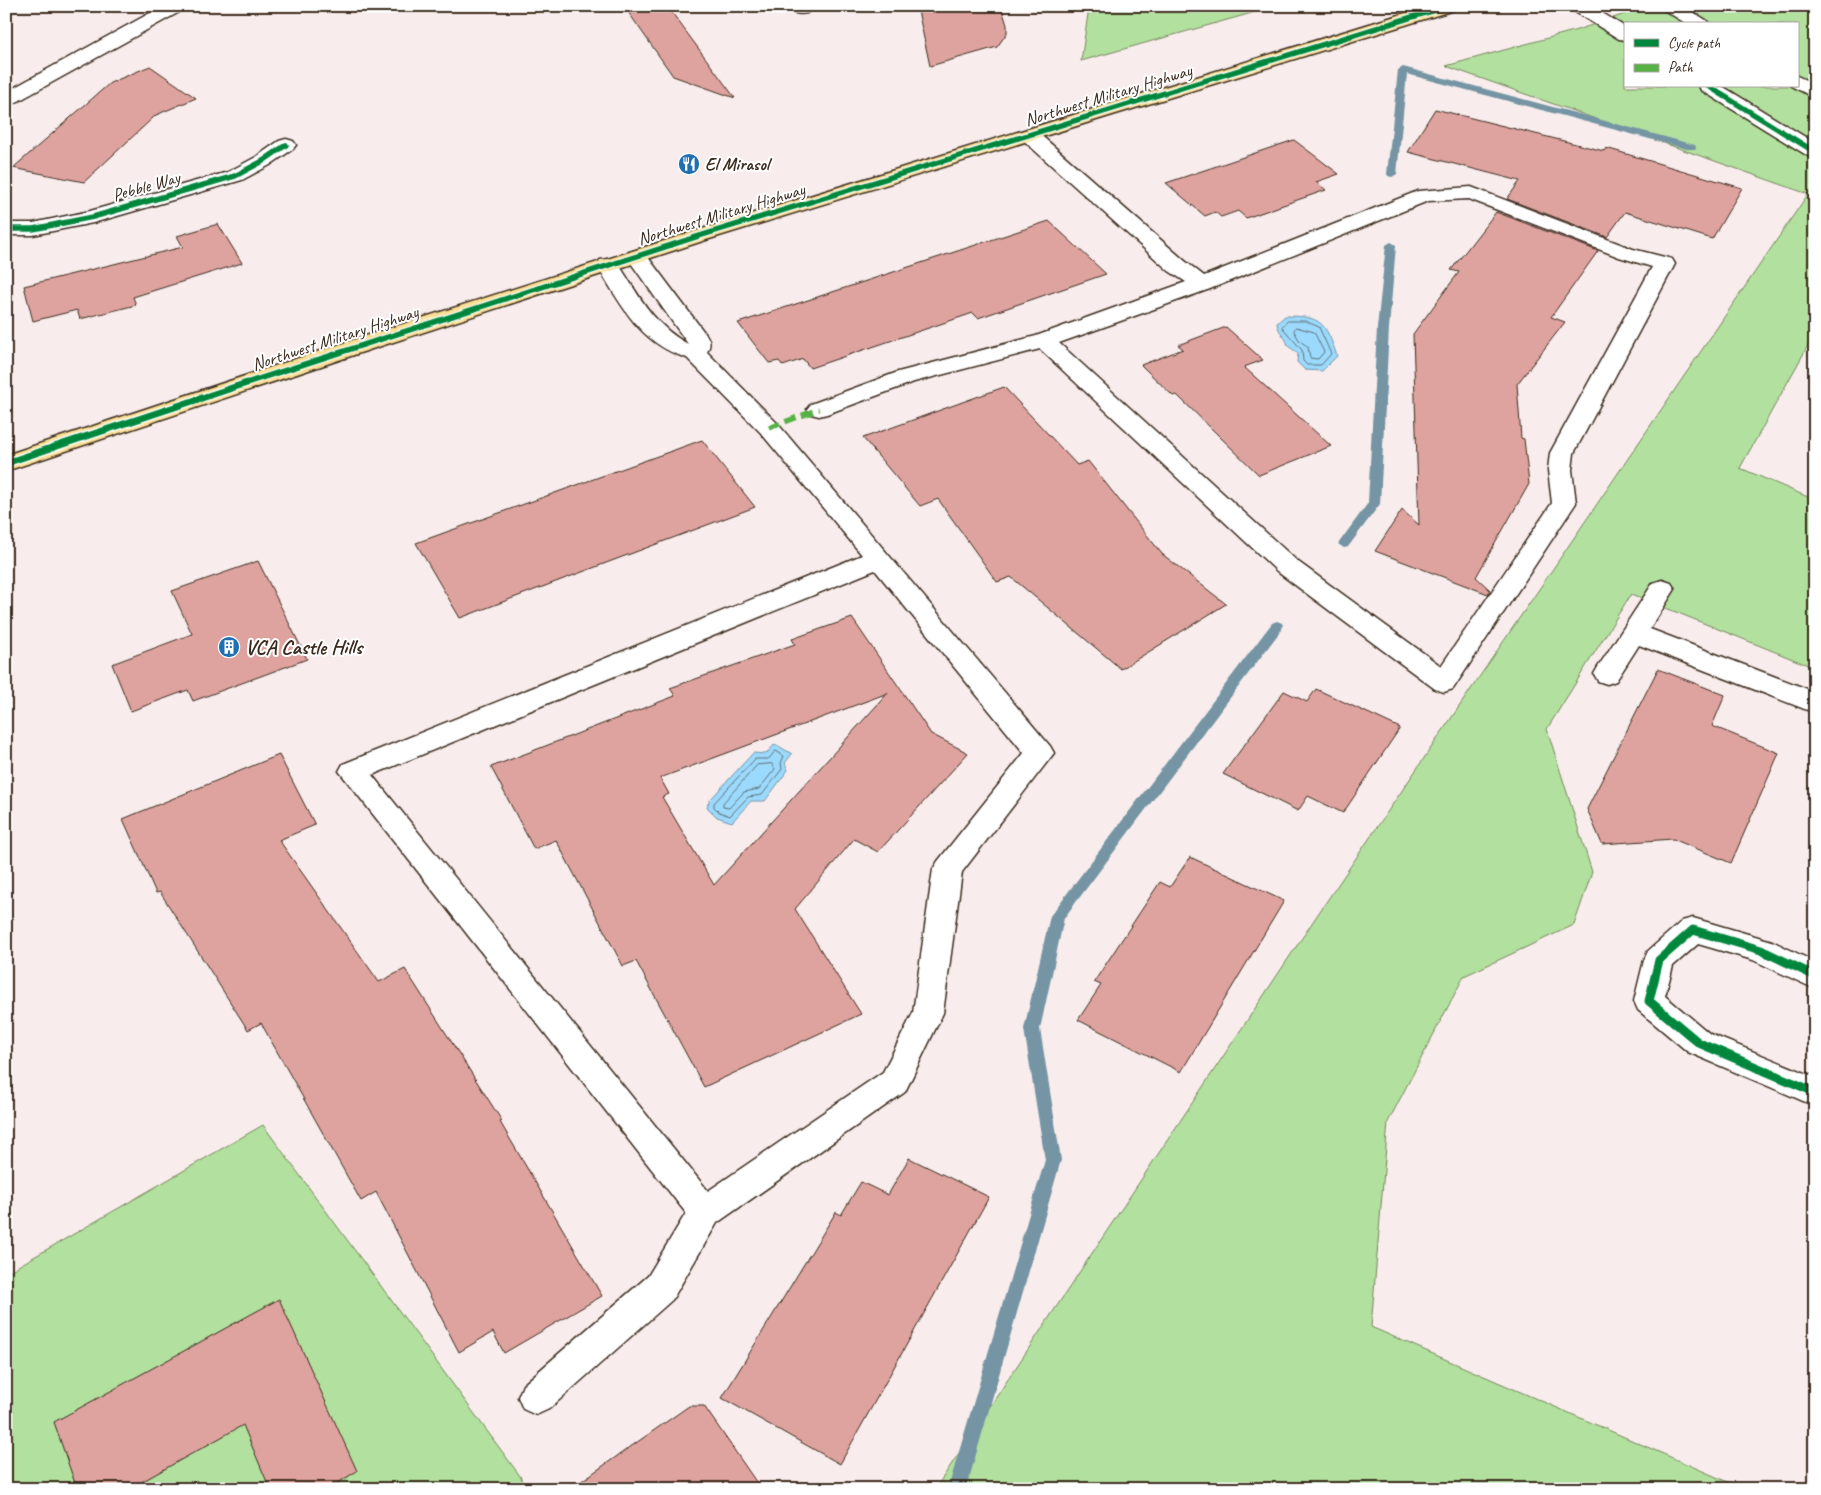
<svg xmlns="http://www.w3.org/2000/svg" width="1821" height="1495" viewBox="0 0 1821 1495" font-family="Caveat,sans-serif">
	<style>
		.green { fill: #b2e09e; stroke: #76855e; fill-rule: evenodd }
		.water { fill: #9bdafd; stroke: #7594a4 }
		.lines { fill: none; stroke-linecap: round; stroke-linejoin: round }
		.shore { stroke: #617077; stroke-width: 1 }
		.stream { fill: #7594a4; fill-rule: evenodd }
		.building { fill: #dea39f; stroke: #3b2a1e; fill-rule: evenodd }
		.service-casing { stroke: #3b2a1e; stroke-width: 3 }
		.minor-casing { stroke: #3b2a1e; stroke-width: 3 }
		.primary-casing { stroke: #3b2a1e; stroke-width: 3 }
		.service { fill: #fff; fill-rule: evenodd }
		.minor { fill: #fff; fill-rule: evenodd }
		.primary { fill: #fbdf96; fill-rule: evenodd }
		.quiet { stroke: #57b245; stroke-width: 5.5; stroke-dasharray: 12 5.5; stroke-linecap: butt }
		.cycleway-far2-casing { stroke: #fff; stroke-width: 8 }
		.cycleway-far1-casing { stroke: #fff; stroke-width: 10 }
		.cycleway-casing { stroke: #fff; stroke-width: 12 }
		.cycleway-far2 { stroke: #00873e; stroke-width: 5.5 }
		.cycleway-far1 { stroke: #00873e; stroke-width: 7 }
		.cycleway { stroke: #00873e; stroke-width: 9 }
		.labels { text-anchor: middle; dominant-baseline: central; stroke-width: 4; stroke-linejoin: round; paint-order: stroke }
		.far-street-label { font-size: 18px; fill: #3b2a1e; stroke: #fff }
		.far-poi-label { font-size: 18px; font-weight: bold; fill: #3b2a1e; stroke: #fff; text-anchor: start }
		.poi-label { font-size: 21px; font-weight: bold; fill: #3b2a1e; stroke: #fff; text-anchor: start }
	</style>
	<rect width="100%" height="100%" fill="#f8edec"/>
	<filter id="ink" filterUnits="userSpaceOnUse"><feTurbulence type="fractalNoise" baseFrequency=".02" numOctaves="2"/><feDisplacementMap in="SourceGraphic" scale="10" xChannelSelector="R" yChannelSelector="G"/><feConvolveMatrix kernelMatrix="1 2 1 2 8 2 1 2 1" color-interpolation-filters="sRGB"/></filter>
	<g filter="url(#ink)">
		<path class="green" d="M1081,6h196l-196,55 7,-47z
			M1649,6h166v327l-75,135 75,32v168l-184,-74 -84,135 45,143 -18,53 -110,51 -76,146 -17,205 373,162h-809l385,-578 488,-717 -362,-128 131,-36zM1625,24h172v62h-172z
			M263,1125l257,351 7,13h-521v-216z"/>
		<path class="water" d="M1285,316c37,0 40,6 52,40l-15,15 -17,-1 -8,-8 1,-9 -10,-7c-1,-9 -10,-13 -11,-23z
			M775,744l17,10 -7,9 3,7 -23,31h-14l-19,21 -15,-5 -10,-10 2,-6 44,-48 13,1z"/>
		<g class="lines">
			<path class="shore" d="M1288,321h17l14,6 12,27 -10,11h-14l-4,-4 -1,-11 -20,-23z
				M1296,327l18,5 10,20 -6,7 -8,-1 -2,-11 -9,-7 -5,-9z
				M776,751l8,5 -3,7 1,6 -20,26 -14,2 -18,19 -11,-4 -5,-5v-4l41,-44h13z
				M772,764l3,5 -16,20 -15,3 -15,16 -6,-1v-4l34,-38z"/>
			<path class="stream" d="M1403,67l292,78 1,2 -1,2h-8l-280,-75 -10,100 -5,3 -4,-1 -1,-2 11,-104z
				M1391,242l5,3 -7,83 -9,176 -32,43 -4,1 -6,-4 30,-41 9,-175 9,-83z
				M1277,621l5,2 1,3 -1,3 -218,289 -24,111 21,131 -95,329h-18l97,-329 -21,-131 26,-113 222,-293z"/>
		</g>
		<path class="building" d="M624,6h43l68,92 -62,-22z
			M917,6h84l6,19v8l-10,14 -67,19z
			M150,66l46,32 -40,17 -72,67 -71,-14 97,-85z
			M1435,109l169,42 2,-3 136,40 -30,51 -87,-27 -18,25 -100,-38 13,-18 -112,-29z
			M1294,140l45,34 -23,8 10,8 -80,28 -8,-7 -17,6 -6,-5 -10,4 -39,-33z
			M1496,212l102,39 -47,66 14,5 -48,62 4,54 3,1 5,45 -53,93 14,13 -2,4 -113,-43 27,-41 17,15 -6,-191 46,-62 -8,-2z
			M1049,221l57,53 -128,44 -5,-5 -163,55 -7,-9 -20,7 -4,-5 -10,2 -31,-40z
			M218,224l24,39 -109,34 3,8 -56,14 -3,-9 -44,11 -9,-35 159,-39 -6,-11z
			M1226,327l37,33 -19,7 87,79 -72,29 -82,-80 -4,1 -32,-31 42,-16 -5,-4z
			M1004,387l73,78 11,-4 74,93 64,50 -105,65 -110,-92 -14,5 -59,-83 -18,7 -57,-68z
			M702,440l53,67 -295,111 -44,-75z
			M258,561l49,98 -114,42 -5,-11 -57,21 -19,-47 80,-30 -20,-43z
			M852,618l79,116 37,19 -90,99 -24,-13 -59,70 66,105 -157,73 -68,-126 -13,5 -67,-126 -22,9 -43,-82 184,-71 -5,-8 125,-44 -3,-5zM888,693l-174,192 -52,-88 7,-3 -9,-16z
			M1658,669l67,26 -13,31 67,27 -48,110 -58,-24 -71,5 -15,-35z
			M1316,689l84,39 -57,85 -35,-17 -10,15 -75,-37 61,-83 23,11z
			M279,755l36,70 -36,15 100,142 26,-13 97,152 -2,1 102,174 -98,57 -11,-21 -34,20 -83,-160 -15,9 -100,-178 -13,7 -88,-138 -4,1 -33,-74z
			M1190,857l94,44 -103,171 -103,-52 23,-35 -7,-3 66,-100 10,5z
			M909,1158l80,39 -149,267 -118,-66 114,-186 5,3 20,-33 27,13z
			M279,1299l78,172 -29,18h-58l-27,-64 -114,64h-52l-23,-67z
			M689,1406h15l57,83h-191z"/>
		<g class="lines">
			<g class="service-casing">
				<path id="service" d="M163,6h23l-3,4 -170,94 -7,2v-14z
					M1029,129l7,2 149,130 19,15 214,-85 53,-4 162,62 39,10 3,5 -101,189 -2,17 4,33 -123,186 -9,3 -9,-3 -156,-116 -239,-224 -126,33 -87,32 -8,2 -8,-2 -4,-5 4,-5 87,-32 138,-36 150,-54 -17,-11 -147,-132 -3,-4 3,-4zM1469,199l150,58 33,10 -102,186 -2,17 4,33 -111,163 -144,-105 -238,-218 151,-54 218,-88z
					M637,250l7,2 63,84c4,6 3,10 0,16l70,71 273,323 4,7 -92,119 -19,141 -38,79 -188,131 -45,77 -123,109 -13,6 -13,-6 -5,-12 5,-12 125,-109 38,-63 -347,-442 4,-7 519,-209 -101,-122 -74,-75c-47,-14 -66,-53 -90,-93l3,-5 8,-1 8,1c21,32 36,65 72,84l-62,-88 4,-4zM875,570l149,183 -86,108 -5,8 -20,144 -30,59 -175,119 -336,-416z
					M1662,580l9,3 4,6 -25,40 165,63v21l-176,-68 -23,36 -9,3 -9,-3 -4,-7 4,-7 55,-84z"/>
			</g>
			<g class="minor-casing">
				<path id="minor" d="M784,6h24l2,3 -3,4c-8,2 -18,0 -23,-7z
					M1569,6h22l34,21v13l-6,-1 -47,-29z
					M1661,6h22l23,14 3,4h-22l-23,-14z
					M1797,76l18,8v14l-24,-12h6z
					M1699,86h23l93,57v15l-7,-2 -107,-66z
					M286,139l7,2 3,4 -3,4 -23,16 -28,15 -149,43 -60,12h-27v-12h27l57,-12 138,-39 28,-15 23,-16z
					M1693,918l79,23 43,21v27l-62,-29 -55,-16 -25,22 -8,30 45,38 105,43v29l-127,-54 -50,-42 -4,-9 10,-41 4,-9 34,-30z"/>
			</g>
			<g class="primary-casing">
				<path id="primary" d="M1428,6h29l-3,4 -751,231 -328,107 -369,123v-16l353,-117 330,-105z"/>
			</g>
			<use href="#service" class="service"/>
			<use href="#minor" class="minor"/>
			<use href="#primary" class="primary"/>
			<path class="quiet" d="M769,428l50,-19"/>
			<g class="cycleway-far2-casing">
				<path id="cycleway-far2" d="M1708,86l107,66
					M6,229h27l60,-12 142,-41 28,-15 23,-16
					M243,384l453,-147 752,-231"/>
			</g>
			<g class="cycleway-far1-casing">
				<path id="cycleway-far1" d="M6,463l241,-80"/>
			</g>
			<g class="cycleway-casing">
				<path id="cycleway" d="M1815,976l-54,-26 -68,-20 -34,30 -10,41 50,42 116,49"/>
			</g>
			<use href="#cycleway-far2" class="cycleway-far2"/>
			<use href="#cycleway-far1" class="cycleway-far1"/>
			<use href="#cycleway" class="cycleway"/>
		</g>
	</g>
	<defs>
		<g id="restaurant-disc" transform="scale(1.125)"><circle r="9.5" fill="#1f6fb2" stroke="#fff"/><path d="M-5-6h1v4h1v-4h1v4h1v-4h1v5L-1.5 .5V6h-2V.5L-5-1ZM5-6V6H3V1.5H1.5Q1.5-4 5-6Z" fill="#fff"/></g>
		<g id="building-disc" transform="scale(1.125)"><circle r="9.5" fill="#1f6fb2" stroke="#fff"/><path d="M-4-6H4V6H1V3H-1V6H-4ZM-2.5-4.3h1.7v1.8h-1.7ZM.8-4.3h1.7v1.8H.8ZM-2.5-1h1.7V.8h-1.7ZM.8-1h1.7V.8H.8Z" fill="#fff"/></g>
	</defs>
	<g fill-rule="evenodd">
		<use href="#restaurant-disc" x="689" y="164"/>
		<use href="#building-disc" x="229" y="647"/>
	</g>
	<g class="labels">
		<g class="far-street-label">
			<text transform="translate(1108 95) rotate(-17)">Northwest Military Highway</text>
			<text transform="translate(146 186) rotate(-16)">Pebble Way</text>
			<text transform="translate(721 214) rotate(-17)">Northwest Military Highway</text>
			<text transform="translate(335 338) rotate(-18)">Northwest Military Highway</text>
		</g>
		<g class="far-poi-label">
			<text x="705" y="164">El Mirasol</text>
		</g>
		<g class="poi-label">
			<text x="245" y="647">VCA Castle Hills</text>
		</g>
	</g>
	<rect width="1821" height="1495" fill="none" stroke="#fff" stroke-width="25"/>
	<rect x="12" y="12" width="1796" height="1470" fill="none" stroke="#3b2a1e" stroke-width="2" filter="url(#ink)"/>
	<rect x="1624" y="22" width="175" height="65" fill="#ffffff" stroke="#b1aaa5"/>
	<rect x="1634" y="39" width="25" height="8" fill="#00873e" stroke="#b1aaa5"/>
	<text x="1668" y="48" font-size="15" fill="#3b2a1e">Cycle path</text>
	<rect x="1634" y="64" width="25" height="8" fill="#57b245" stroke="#b1aaa5"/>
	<text x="1668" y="72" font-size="15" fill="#3b2a1e">Path</text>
</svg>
